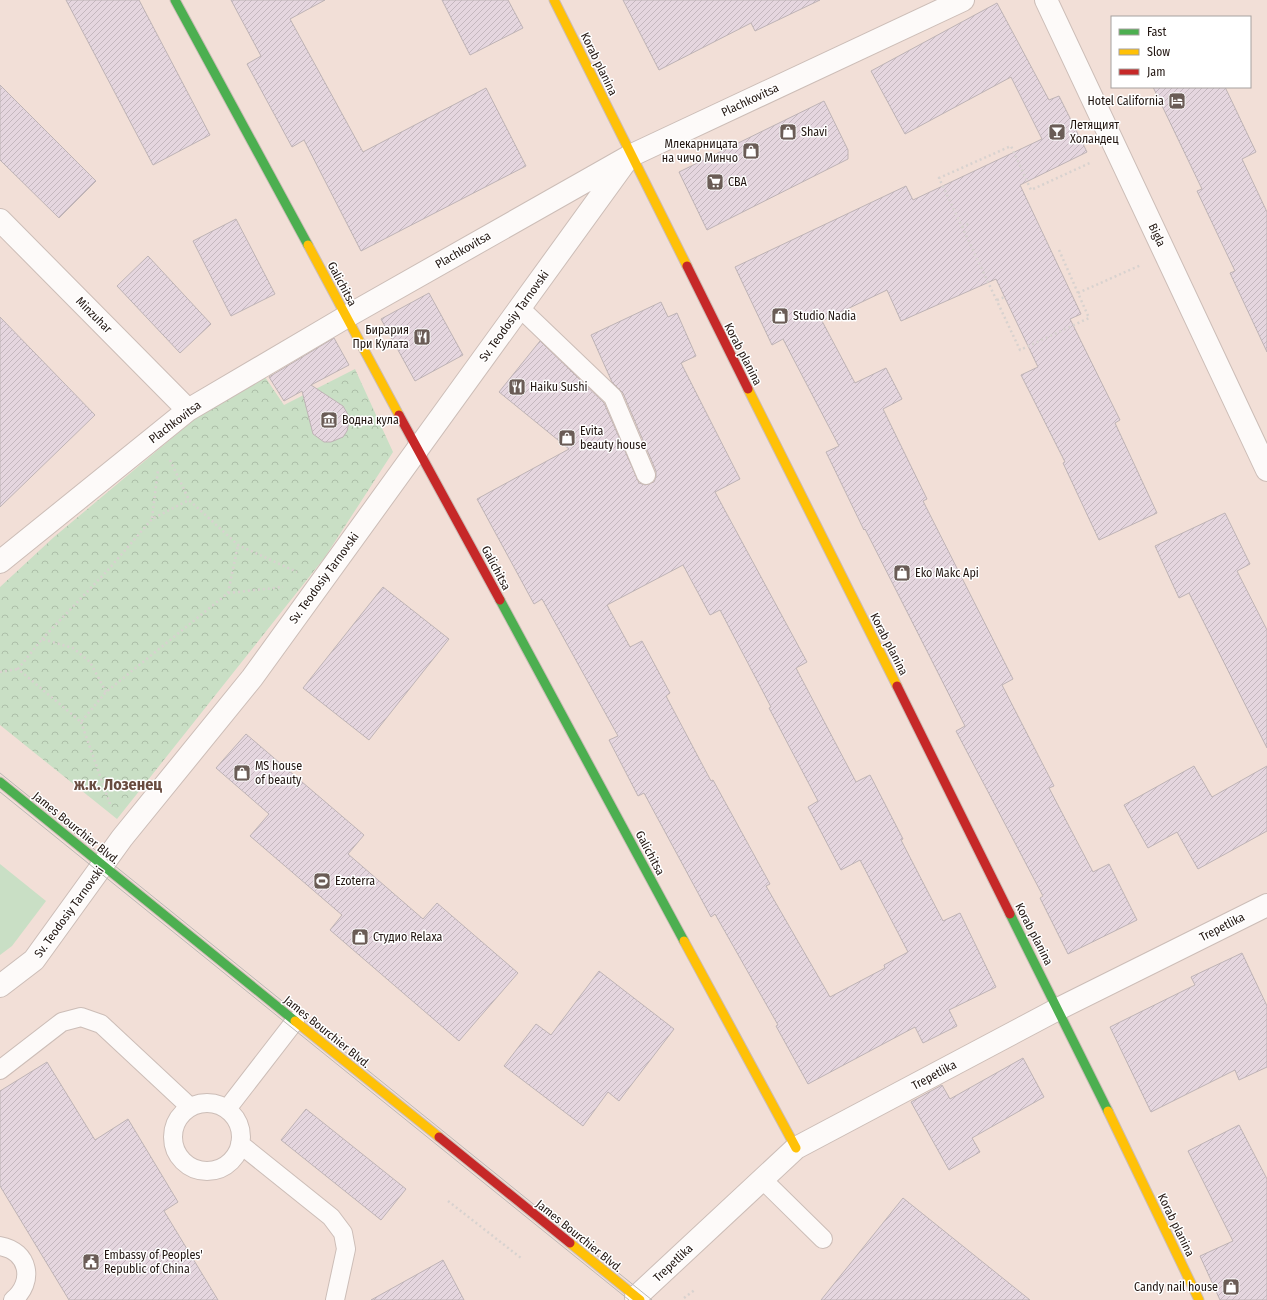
<svg xmlns="http://www.w3.org/2000/svg" width="1267" height="1300" viewBox="0 0 1267 1300" font-family="'Fira Sans Condensed',sans-serif">
	<style>
		.green { fill: #c9dfc5 }
		.park { fill: url(#park-crowns) }
		.building { fill: url(#building-hatch); stroke: #beb3b5; fill-rule: evenodd }
		.lines { fill: none; stroke-linecap: round; stroke-linejoin: round }
		.lane-casing { stroke: #ccbdb7; stroke-width: 20 }
		.street-casing { stroke: #ccbdb7; stroke-width: 24 }
		.fast-casing { stroke: #ccbdb7; stroke-width: 11 }
		.slow-casing { stroke: #ccbdb7; stroke-width: 11 }
		.jam-casing { stroke: #ccbdb7; stroke-width: 11 }
		.path { stroke: #d8d2cf; stroke-width: 2.5; stroke-dasharray: 2 3; stroke-linecap: butt }
		.lane { stroke: #fdfaf9; stroke-width: 18 }
		.street { stroke: #fdfaf9; stroke-width: 22 }
		.fast { stroke: #4caf50; stroke-width: 9 }
		.slow { stroke: #ffc107; stroke-width: 9 }
		.jam { stroke: #c62828; stroke-width: 9 }
		.tram { stroke: #bcb8b6; stroke-width: 1 }
		.labels { text-anchor: middle; dominant-baseline: central; stroke-width: 3; stroke-linejoin: round; paint-order: stroke }
		.street-label { font-size: 12px; fill: #211510; stroke: #fff }
		.poi-label { font-size: 12px; fill: #211510; stroke: #fff; text-anchor: start }
		.district-label { font-size: 16px; font-weight: bold; fill: #684b3f; stroke: #fff }
	</style>
	<defs>
		<pattern id="park-crowns" width="20" height="18" patternUnits="userSpaceOnUse"><rect width="20" height="18" fill="#c9dfc5"/><path d="M2 6a3 3 0 1 1 6 0M12 15a3 3 0 1 1 6 0" fill="none" stroke="#acbea8"/></pattern>
		<pattern id="building-hatch" width="6" height="6" patternUnits="userSpaceOnUse"><rect width="6" height="6" fill="#e5d6df"/><path d="M-1 1l2-2M0 6l6-6M5 7l2-2" fill="none" stroke="#c4b7be"/></pattern>
	</defs>
	<rect width="100%" height="100%" fill="#f2dfd7"/>
	<path class="green" d="M0,864l46,37 -34,45 -12,9z"/>
	<path class="park" d="M355,369l38,83 -68,105 -208,262 -117,-94v-138l54,-50 142,-119 69,-41 19,28z"/>
	<path class="building" d="M66,0h73l71,135 -57,30z
		M231,0h94l-35,19 73,133 123,-64 40,78 -165,85 -57,-111 -12,7 -45,-83 14,-8z
		M442,0h66l15,28 -53,27z
		M623,0h197l-65,31 -4,-8 -92,47z
		M997,3l52,97 10,-4 28,56 -67,33 61,129 -11,5 50,101 -5,3 42,90 -58,27 -36,-77 2,-1 -44,-87 17,-8 -42,-88 -95,42 -14,-31 -65,31 33,62 31,-15 16,31 -19,10 44,90 -4,2 90,178 -11,6 52,101 -5,2 44,84 16,-8 28,56 -69,34 -28,-56 3,-2 -87,-165 9,-5 -100,-197 -1,1 -38,-78 13,-6 -56,-107 -11,6 -37,-78 171,-81 7,14 129,-61 -31,-62 -106,57 -34,-63z
		M0,85l96,96 -37,37 -59,-58z
		M1153,87h72l31,65 -14,7 25,53v140l-37,-79 5,-2 -38,-80 5,-2z
		M824,101l24,49v9l-141,71 -28,-58z
		M236,219l39,75 -44,22 -38,-75z
		M148,256l63,68 -31,29 -63,-67z
		M429,293l34,62 -48,26 -34,-62z
		M661,302l7,15 9,-4 19,43 -15,7 59,116 -25,13 92,170 -11,6 60,114 14,-7 33,64 -2,1 42,81 17,-8 36,74 -47,23 8,16 -34,17 -8,-16 -107,57 -32,-58 2,-1 -63,-111 -4,3 -67,-124 -6,3 -29,-56 9,-4 -76,-137 -8,5 -57,-105 92,-50 -70,-57 41,-51 64,62 35,80 6,2 9,-3 2,-5v-6l-33,-78 -11,-11 -21,-47zM683,565l27,50 10,-5 51,97 -2,1 49,93 -10,6 33,63 19,-10 48,92 -24,13 1,3 -55,29 -64,-111 4,-2 -57,-104 -2,1 -45,-85 4,-3 -28,-52 -12,6 -23,-42z
		M0,317l95,98 -95,92z
		M334,338l15,27 -38,20 32,21 7,12 -3,13 -4,6 -12,5h-7l-11,-8 -11,-43 -18,10 -15,-24z
		M1225,513l25,51 -13,7 30,59v118l-78,-155 -10,5 -24,-52z
		M383,587l66,52 -80,101 -66,-52z
		M246,734l118,101 -16,19 75,65 14,-16 81,70 -59,68 -129,-111 12,-15 -92,-79 19,-22 -53,-46z
		M1194,766l18,31 55,-31v65l-69,38 -21,-37 -29,16 -24,-43z
		M1242,953l25,53v61l-28,13 -4,-10 -84,42 -41,-85 85,-42 -4,-8z
		M599,971l75,58 -55,72 -11,-9 -25,34 -79,-60 32,-42 15,11z
		M1023,1058l21,39 -72,41 8,14 -31,18 -38,-68 31,-17 8,14z
		M47,1062l48,78 33,-21 50,83 -14,9 54,89h-149l-69,-114v-95z
		M306,1109l100,80 -25,31 -100,-80z
		M1239,1125l28,54v121h-47l-20,-44 33,-15 -45,-90z
		M903,1198l127,102h-209z
		M443,1260l21,40h-93z"/>
	<g class="lines">
		<g class="lane-casing">
			<path id="lane" d="M520,308l93,89 33,78
				M0,1070l62,-48 19,-5 20,7 89,83
				M173 1137a34 34 0 1 1 68 0a34 34 0 1 1-68 0Z
				M227,1109l68,-88
				M240,1144l91,73 12,16 3,16 -11,51
				M763,1180l60,59
				M0,1246c29,5 35,36 13,54"/>
		</g>
		<g class="street-casing">
			<path id="street" d="M1046,0l221,470
				M0,220l188,190
				M0,562l188,-152 158,-93 284,-161 333,-156
				M0,986l34,-26 88,-122 130,-160 374,-517
				M636,1297l160,-149 262,-139 209,-104"/>
		</g>
		<g class="fast-casing">
			<path id="fast" d="M175,0l133,245
				M500,600l184,341
				M0,782l295,239
				M1010,914l98,197"/>
		</g>
		<g class="slow-casing">
			<path id="slow" d="M554,0l133,266
				M308,245l91,170
				M748,389l149,297
				M684,941l112,207
				M295,1021l144,116
				M1108,1111l91,189
				M570,1243l70,57"/>
		</g>
		<g class="jam-casing">
			<path id="jam" d="M687,266l61,123
				M399,415l101,185
				M897,686l113,228
				M439,1137l131,106"/>
		</g>
		<path class="path" d="M962,227l8,-4
			M1059,250l30,68 -69,32 -81,-172 72,-32 20,44 61,-28
			M1078,293l63,-28
			M997,300l8,-3
			M170,460l19,40 49,45 59,27
			M152,518l6,-48
			M228,593l55,-6
			M42,639l66,-69 44,-51 37,-19
			M0,672l18,-3
			M106,692l-16,-30 -17,-14 -31,-9 -24,30 63,53 25,-30 122,-99 10,-48
			M81,722l30,85
			M448,1201l73,57
			M684,1298l12,-9"/>
		<use href="#lane" class="lane"/>
		<use href="#street" class="street"/>
		<use href="#fast" class="fast"/>
		<use href="#slow" class="slow"/>
		<use href="#jam" class="jam"/>
		<path class="tram" d="M0,773l652,527
			M0,792l629,508"/>
	</g>
	<defs>
		<g id="hotel-square" transform="scale(0.9)"><rect x="-9" y="-9" width="18" height="18" rx="4" fill="#6a5c56" stroke="#fff"/><path d="M-6-4.5h1.5V1H6V5H4.5V3h-9V5H-6ZM-4 0a1.8 1.8 0 1 1 3.6 0ZM.5 0V-2.5h3Q6-2.5 6 0Z" fill="#fff"/></g>
		<g id="shop-square" transform="scale(0.9)"><rect x="-9" y="-9" width="18" height="18" rx="4" fill="#6a5c56" stroke="#fff"/><path d="M-5-2.5h2.3a2.7 3.5 0 0 1 5.4 0H5L5.5 6h-11ZM-1.5-2.5h3a1.5 2.3 0 0 0-3 0Z" fill="#fff"/></g>
		<g id="bar-square" transform="scale(0.9)"><rect x="-9" y="-9" width="18" height="18" rx="4" fill="#6a5c56" stroke="#fff"/><path d="M-6-5H6L.8 .8V4.5H3.5V6h-7V4.5H-.8V.8Z" fill="#fff"/></g>
		<g id="supermarket-square" transform="scale(0.9)"><rect x="-9" y="-9" width="18" height="18" rx="4" fill="#6a5c56" stroke="#fff"/><path d="M-6-5.5h2.5l.6 2H6L4.5 2H-2.5L-4.4-4H-6ZM-1.5 3.2a1.3 1.3 0 1 0 .1 0ZM3 3.2a1.3 1.3 0 1 0 .1 0Z" fill="#fff"/></g>
		<g id="restaurant-square" transform="scale(0.9)"><rect x="-9" y="-9" width="18" height="18" rx="4" fill="#6a5c56" stroke="#fff"/><path d="M-5-6h1v4h1v-4h1v4h1v-4h1v5L-1.5 .5V6h-2V.5L-5-1ZM5-6V6H3V1.5H1.5Q1.5-4 5-6Z" fill="#fff"/></g>
		<g id="museum-square" transform="scale(0.9)"><rect x="-9" y="-9" width="18" height="18" rx="4" fill="#6a5c56" stroke="#fff"/><path d="M0-6L6-3V-2H-6V-3ZM-5-1h2V3h-2ZM-1-1h2V3h-2ZM3-1h2V3H3ZM-6 4H6V6H-6Z" fill="#fff"/></g>
		<g id="stadium-square" transform="scale(0.9)"><rect x="-9" y="-9" width="18" height="18" rx="4" fill="#6a5c56" stroke="#fff"/><path d="M0-5a6.5 5 0 1 0 0 10a6.5 5 0 1 0 0-10ZM-3.5-1.8h7v3.6h-7Z" fill="#fff"/></g>
		<g id="civic-square" transform="scale(0.9)"><rect x="-9" y="-9" width="18" height="18" rx="4" fill="#6a5c56" stroke="#fff"/><path d="M-.6-6.5H3V-4.5H.6V-3L4-1V1h2V6H-6V1h2V-1L-.6-3ZM-1.2 2.5V6h2.4V2.5Z" fill="#fff"/></g>
	</defs>
	<g fill-rule="evenodd">
		<use href="#hotel-square" x="1177" y="101"/>
		<use href="#shop-square" x="788" y="132"/>
		<use href="#bar-square" x="1057" y="132"/>
		<use href="#shop-square" x="751" y="151"/>
		<use href="#supermarket-square" x="715" y="182"/>
		<use href="#shop-square" x="780" y="316"/>
		<use href="#restaurant-square" x="422" y="337"/>
		<use href="#restaurant-square" x="517" y="387"/>
		<use href="#museum-square" x="329" y="420"/>
		<use href="#shop-square" x="567" y="438"/>
		<use href="#shop-square" x="902" y="573"/>
		<use href="#shop-square" x="242" y="773"/>
		<use href="#stadium-square" x="322" y="881"/>
		<use href="#shop-square" x="360" y="937"/>
		<use href="#civic-square" x="91" y="1262"/>
		<use href="#shop-square" x="1231" y="1287"/>
	</g>
	<g class="labels">
		<g class="street-label">
			<text transform="translate(599 64) rotate(64)">Korab planina</text>
			<text transform="translate(750 100) rotate(-25)">Plachkovitsa</text>
			<text transform="translate(1157 235) rotate(65)">Bigla</text>
			<text transform="translate(463 250) rotate(-30)">Plachkovitsa</text>
			<text transform="translate(342 284) rotate(62)">Galichitsa</text>
			<text transform="translate(94 315) rotate(45)">Minzuhar</text>
			<text transform="translate(514 316) rotate(-54)">Sv. Teodosiy Tarnovski</text>
			<text transform="translate(743 354) rotate(63)">Korab planina</text>
			<text transform="translate(175 422) rotate(-37)">Plachkovitsa</text>
			<text transform="translate(496 568) rotate(62)">Galichitsa</text>
			<text transform="translate(324 578) rotate(-54)">Sv. Teodosiy Tarnovski</text>
			<text transform="translate(889 644) rotate(63)">Korab planina</text>
			<text transform="translate(76 828) rotate(39)">James Bourchier Blvd.</text>
			<text transform="translate(650 853) rotate(62)">Galichitsa</text>
			<text transform="translate(69 912) rotate(-54)">Sv. Teodosiy Tarnovski</text>
			<text transform="translate(1222 927) rotate(-27)">Trepetlika</text>
			<text transform="translate(1034 934) rotate(63)">Korab planina</text>
			<text transform="translate(327 1032) rotate(39)">James Bourchier Blvd.</text>
			<text transform="translate(934 1075) rotate(-28)">Trepetlika</text>
			<text transform="translate(1176 1225) rotate(64)">Korab planina</text>
			<text transform="translate(579 1236) rotate(39)">James Bourchier Blvd.</text>
			<text transform="translate(673 1263) rotate(-43)">Trepetlika</text>
		</g>
		<g class="poi-label">
			<text x="1164" y="101" text-anchor="end">Hotel California</text>
			<text x="1070" y="125">Летящият<tspan x="1070" dy="14">Холандец</tspan></text>
			<text x="801" y="132">Shavi</text>
			<text x="738" y="144" text-anchor="end">Млекарницата<tspan x="738" dy="14">на чичо Минчо</tspan></text>
			<text x="728" y="182">CBA</text>
			<text x="793" y="316">Studio Nadia</text>
			<text x="409" y="330" text-anchor="end">Бирария<tspan x="409" dy="14">При Кулата</tspan></text>
			<text x="530" y="387">Haiku Sushi</text>
			<text x="342" y="420">Водна кула</text>
			<text x="580" y="431">Evita<tspan x="580" dy="14">beauty house</tspan></text>
			<text x="915" y="573">Eko Makc Api</text>
			<text x="255" y="766">MS house<tspan x="255" dy="14">of beauty</tspan></text>
			<text x="335" y="881">Ezoterra</text>
			<text x="373" y="937">Студио Relaxa</text>
			<text x="104" y="1255">Embassy of Peoples'<tspan x="104" dy="14">Republic of China</tspan></text>
			<text x="1218" y="1287" text-anchor="end">Candy nail house</text>
		</g>
		<g class="district-label">
			<text x="118" y="784">ж.к. Лозенец</text>
		</g>
	</g>
	<rect x="1111" y="16" width="140" height="72" fill="#ffffff" stroke="#a6a19f"/>
	<rect x="1119" y="29" width="20" height="6" fill="#4caf50" stroke="#a6a19f"/>
	<text x="1147" y="36" font-size="12" fill="#211510">Fast</text>
	<rect x="1119" y="49" width="20" height="6" fill="#ffc107" stroke="#a6a19f"/>
	<text x="1147" y="56" font-size="12" fill="#211510">Slow</text>
	<rect x="1119" y="69" width="20" height="6" fill="#c62828" stroke="#a6a19f"/>
	<text x="1147" y="76" font-size="12" fill="#211510">Jam</text>
</svg>
